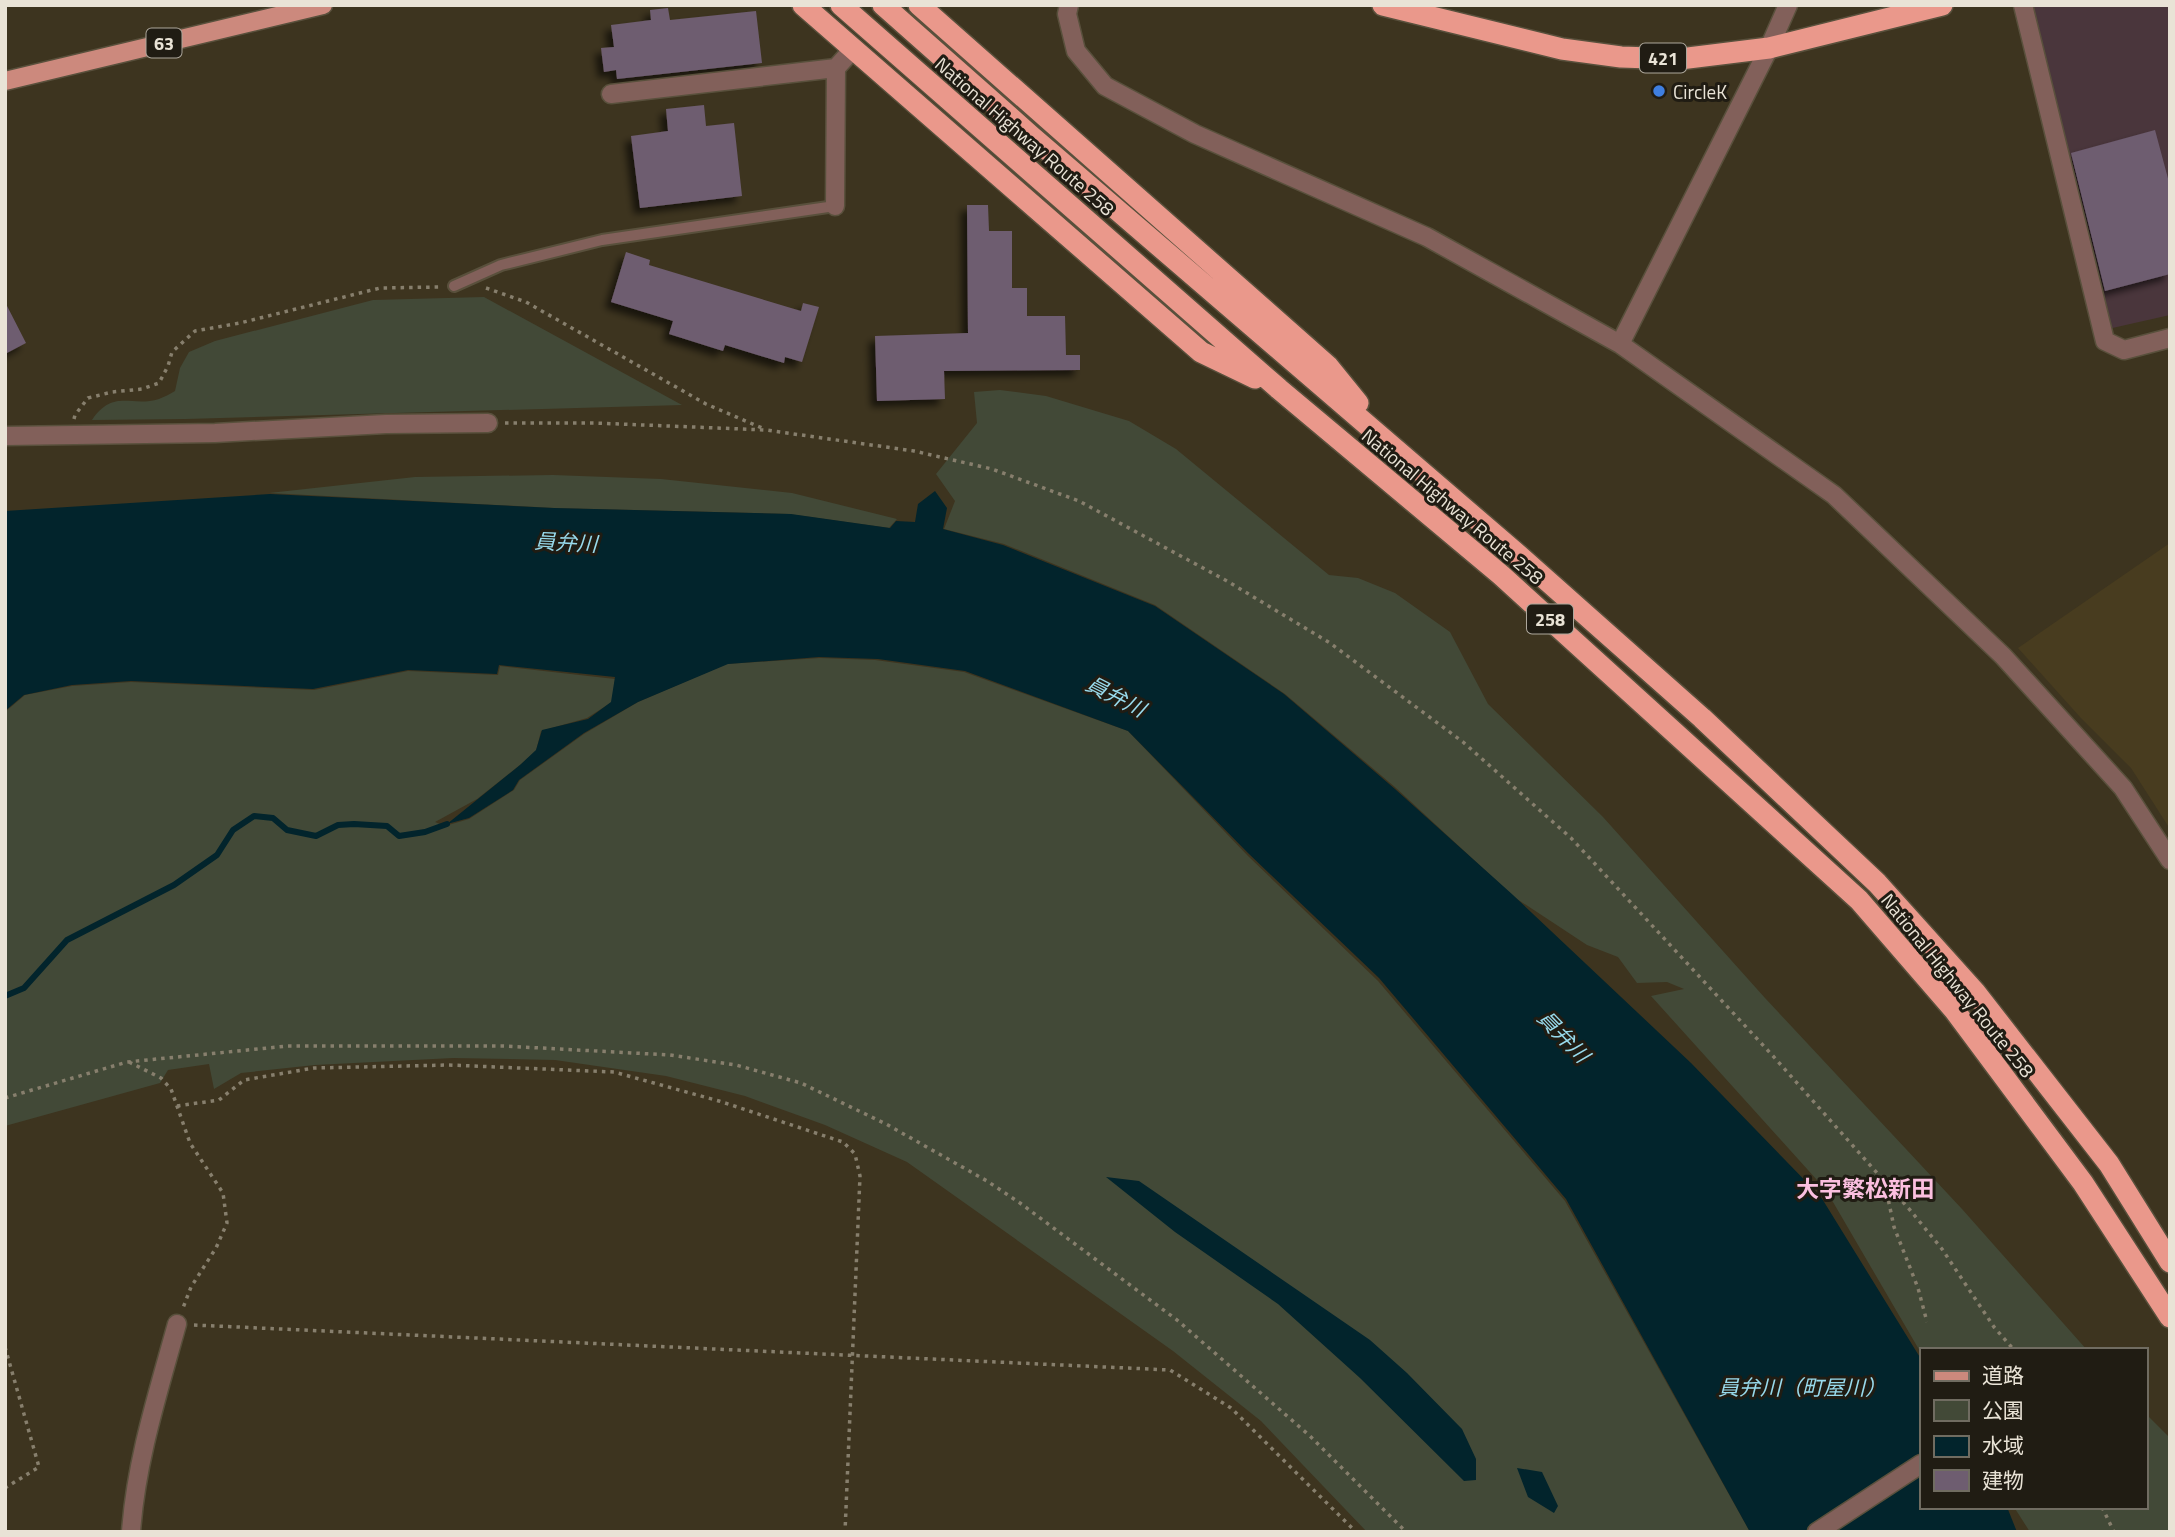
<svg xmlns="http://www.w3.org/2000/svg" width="2175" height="1537" viewBox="0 0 2175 1537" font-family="'Titillium Web','Noto Sans JP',sans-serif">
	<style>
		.built { fill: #483c1f }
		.education { fill: #4a363c }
		.green { fill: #424937 }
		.water { fill: #02242c }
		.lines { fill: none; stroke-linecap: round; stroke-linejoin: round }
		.stream { stroke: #02242c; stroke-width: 6 }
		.building { fill: #6e5d70; filter: url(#shadow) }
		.lane-casing { stroke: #59503c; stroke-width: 14 }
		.street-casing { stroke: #59503c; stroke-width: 21 }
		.primary-casing { stroke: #59503c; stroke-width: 21 }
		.highway-casing { stroke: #59503c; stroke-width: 24 }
		.path { stroke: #877f6d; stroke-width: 3.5; stroke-dasharray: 3.5 5; stroke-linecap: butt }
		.lane { stroke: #82605a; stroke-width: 10 }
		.street { stroke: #82605a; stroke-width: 18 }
		.primary { stroke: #cc897d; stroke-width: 18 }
		.highway { stroke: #ea988b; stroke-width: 21 }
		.shop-dot { fill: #3f7fe0; stroke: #201c13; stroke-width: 2.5 }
		.labels { text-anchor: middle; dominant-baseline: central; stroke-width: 6; stroke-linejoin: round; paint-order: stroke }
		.shield { fill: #201c13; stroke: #ada79c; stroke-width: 2 }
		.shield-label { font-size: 18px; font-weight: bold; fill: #e9e3d6 }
		.poi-label { font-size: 19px; fill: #e9e3d6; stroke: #201c13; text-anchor: start }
		.street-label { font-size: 19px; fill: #e9e3d6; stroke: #201c13 }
		.water-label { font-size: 21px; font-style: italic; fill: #98daec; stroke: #201c13 }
		.quarter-label { font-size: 23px; font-weight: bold; fill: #fbbfdf; stroke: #201c13 }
	</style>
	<defs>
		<filter id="shadow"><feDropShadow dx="-6" dy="6" stdDeviation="3.5" flood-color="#0009"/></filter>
	</defs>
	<rect width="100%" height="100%" fill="#3d341f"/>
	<path class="built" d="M2170,543v286l-39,-61 -51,-51 -62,-69z"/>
	<path class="education" d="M2030,5h140v310l-62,14z"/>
	<path class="green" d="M484,297l198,108 -496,14 -94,1c22,-32 39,-12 67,-21 5,-2 11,-5 16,-8l5,-23 9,-16 26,-11 158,-41z
		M1000,390l46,6 83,25 47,28 153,126 29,3 37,15 55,39 38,72 115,113 162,181 197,211 125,141h-166v3l-95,-163 -175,-194 33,-7 -17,-7 -30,1 -19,-26 -31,-12 -73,-48 -118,-109 -111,-94 -130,-89 -151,-61 -60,-15 11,-28 -19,-27 41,-51 -3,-31z
		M553,475l108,4 131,14 105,26 -8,9 -100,-14 -235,-6 -285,-15 146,-16z
		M820,658l55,2 89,12 164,59 120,125 130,125 187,220 185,331h-383l-106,-111 -88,-70 -266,-189 -82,-37 -80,-29 -79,-20 -111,-16 -102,-2 -138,7 -74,8 -27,16 -5,-25 -41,6 -8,13 -155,43v-414l20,-17 47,-9 59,-4 183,8 94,-19 90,4 2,-9 115,13 -3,23 -25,16 -46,13 -5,20 -16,14 -43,34 -42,23 10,4 24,-7 45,-29 6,-10 64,-46 54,-32 88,-38z
		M2145,1413l25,25v94h-140l-16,-25h131z"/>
	<path class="water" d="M935,491l12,17 -4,21 60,16 152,61 129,88 111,95 118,106 178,168 130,134 100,162v148h86l10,25h-267l-184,-333 -187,-221 -131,-125 -120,-122 -163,-60 -87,-12 -59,-2 -91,7 -90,38 -54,31 -65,47 -6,10 -44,28 -22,6 73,-59 16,-15 6,-20 46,-11 23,-17 4,-25 -116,-12 -2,9 -89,-4 -95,19 -182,-8 -59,4 -48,10 -19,16v-200l265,-17 284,14 237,6 99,14 6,-7 19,1 3,-18z
		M1106,1177l33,4 231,159 37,33 55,56 14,30v21l-12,1 -104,-103 -82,-74 -103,-72z
		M1517,1468l25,4 16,34 -4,7 -26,-16z"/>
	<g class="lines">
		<path class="stream" d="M5,996l19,-8 43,-48 107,-55 43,-30 16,-25 21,-14 19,2 14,12 29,6 22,-11 16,-1 33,2 12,10 26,-4 22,-8"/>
	</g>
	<path class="building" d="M668,8l2,12 86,-9 6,52 -145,16 -1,-9 -12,2 -3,-24 13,-1 -3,-22 40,-5 -1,-10z
		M704,105l2,21 28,-3 8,73 -102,12 -9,-72 37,-5 -2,-22z
		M2155,130l15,56v88l-65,17 -34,-138z
		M967,205h21l1,26h23v57h15v28h38l1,39h14v15l-136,1 1,28 -68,2 -2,-65 93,-3z
		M626,252l24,8 -1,5 152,46 2,-8 16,4 -17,55 -17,-5 -1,6 -59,-18 -2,6 -54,-17 4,-13 -62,-19z
		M5,302l21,41 -21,11z"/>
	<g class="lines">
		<g class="lane-casing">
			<path id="lane" d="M454,286l47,-21 101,-25 233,-34"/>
		</g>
		<g class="street-casing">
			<path id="street" d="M1069,5l-2,9 9,37 29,35 90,48 232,103 193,107 214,151 169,161 120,132 47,72
				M2023,5l82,336 19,9 46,-12
				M611,94l225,-26 18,-20
				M835,206l1,-138
				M1620,344l149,-296 19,-43
				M5,436l210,-3 171,-9 102,-1
				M131,1532c5,-71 27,-139 46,-208
				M1817,1532l104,-68"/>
		</g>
		<g class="primary-casing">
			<path id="primary" d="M5,81l318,-76"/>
		</g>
		<g class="highway-casing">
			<path id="highway" d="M803,5l398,347 54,26
				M841,5l438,384 222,186 358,325 96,111 128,172 87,134
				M883,5l147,130 486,418 186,165 175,165 98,109 134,172 61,98
				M919,5l409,361 30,37
				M1383,5l179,44 59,8 59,2 89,-11 173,-43"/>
		</g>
		<path class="path" d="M486,288l40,14 180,102 56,24
			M74,419l1,-4 13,-17 24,-6 30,-3 17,-6 9,-17 4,-14 23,-21 45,-8 140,-35 59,-1
			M505,423h90l171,7 148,21 78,18 87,32 148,80 103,62 133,99 108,96 202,218 137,154 32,39 52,78 20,23
			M129,1062l32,16 10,11 19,54 33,50 4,30 -11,25 -25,39 -8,21
			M5,1098l122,-36 161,-16h216l166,9 66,10 65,18 85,41 101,57 33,22 157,117 133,116 96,96
			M177,1106l42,-6 25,-20 70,-12 135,-3 165,7 105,29 124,41 12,12 5,22 -15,356
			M1885,1184l9,43 24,61 9,34
			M194,1325l976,45 61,38 125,124
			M5,1347l34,120 -34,21
			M2102,1507l12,25"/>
		<use href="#lane" class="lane"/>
		<use href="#street" class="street"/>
		<use href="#primary" class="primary"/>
		<use href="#highway" class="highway"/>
	</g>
	<circle class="shop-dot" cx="1659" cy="91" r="7"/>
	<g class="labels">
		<g class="shield">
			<rect x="146.5" y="28.5" width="35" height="29" rx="5"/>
			<rect x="1640" y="43.5" width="46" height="29" rx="5"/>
			<rect x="1527" y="604.5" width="46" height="29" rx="5"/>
		</g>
		<g class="shield-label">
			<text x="164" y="43">63</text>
			<text x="1663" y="58">421</text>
			<text x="1550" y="619">258</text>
		</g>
		<g class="poi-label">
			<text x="1673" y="91">CircleK</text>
		</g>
		<g class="street-label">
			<text transform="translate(1025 136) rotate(41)">National Highway Route 258</text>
			<text transform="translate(1453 506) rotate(40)">National Highway Route 258</text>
			<text transform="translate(1958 985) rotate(51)">National Highway Route 258</text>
		</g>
		<g class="water-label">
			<text transform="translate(566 542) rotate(3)">員弁川</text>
			<text transform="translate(1116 696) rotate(27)">員弁川</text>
			<text transform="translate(1564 1036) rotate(46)">員弁川</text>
			<text x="1802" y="1387">員弁川（町屋川）</text>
		</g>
		<g class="quarter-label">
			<text x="1865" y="1188">大字繁松新田</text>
		</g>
	</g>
	<rect width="2175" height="1537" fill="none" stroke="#e9e3d6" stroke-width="14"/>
	<rect x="1920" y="1348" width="228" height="161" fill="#201c13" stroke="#706c61" stroke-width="2"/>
	<rect x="1934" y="1371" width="35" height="10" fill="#cc897d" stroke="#706c61" stroke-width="2"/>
	<text x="1982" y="1383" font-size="21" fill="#e9e3d6">道路</text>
	<rect x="1934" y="1400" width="35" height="21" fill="#424937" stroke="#706c61" stroke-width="2"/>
	<text x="1982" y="1418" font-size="21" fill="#e9e3d6">公園</text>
	<rect x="1934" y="1436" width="35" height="21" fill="#02242c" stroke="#706c61" stroke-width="2"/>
	<text x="1982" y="1453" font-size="21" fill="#e9e3d6">水域</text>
	<rect x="1934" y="1470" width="35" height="21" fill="#6e5d70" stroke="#706c61" stroke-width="2"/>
	<text x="1982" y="1488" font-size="21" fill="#e9e3d6">建物</text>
</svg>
